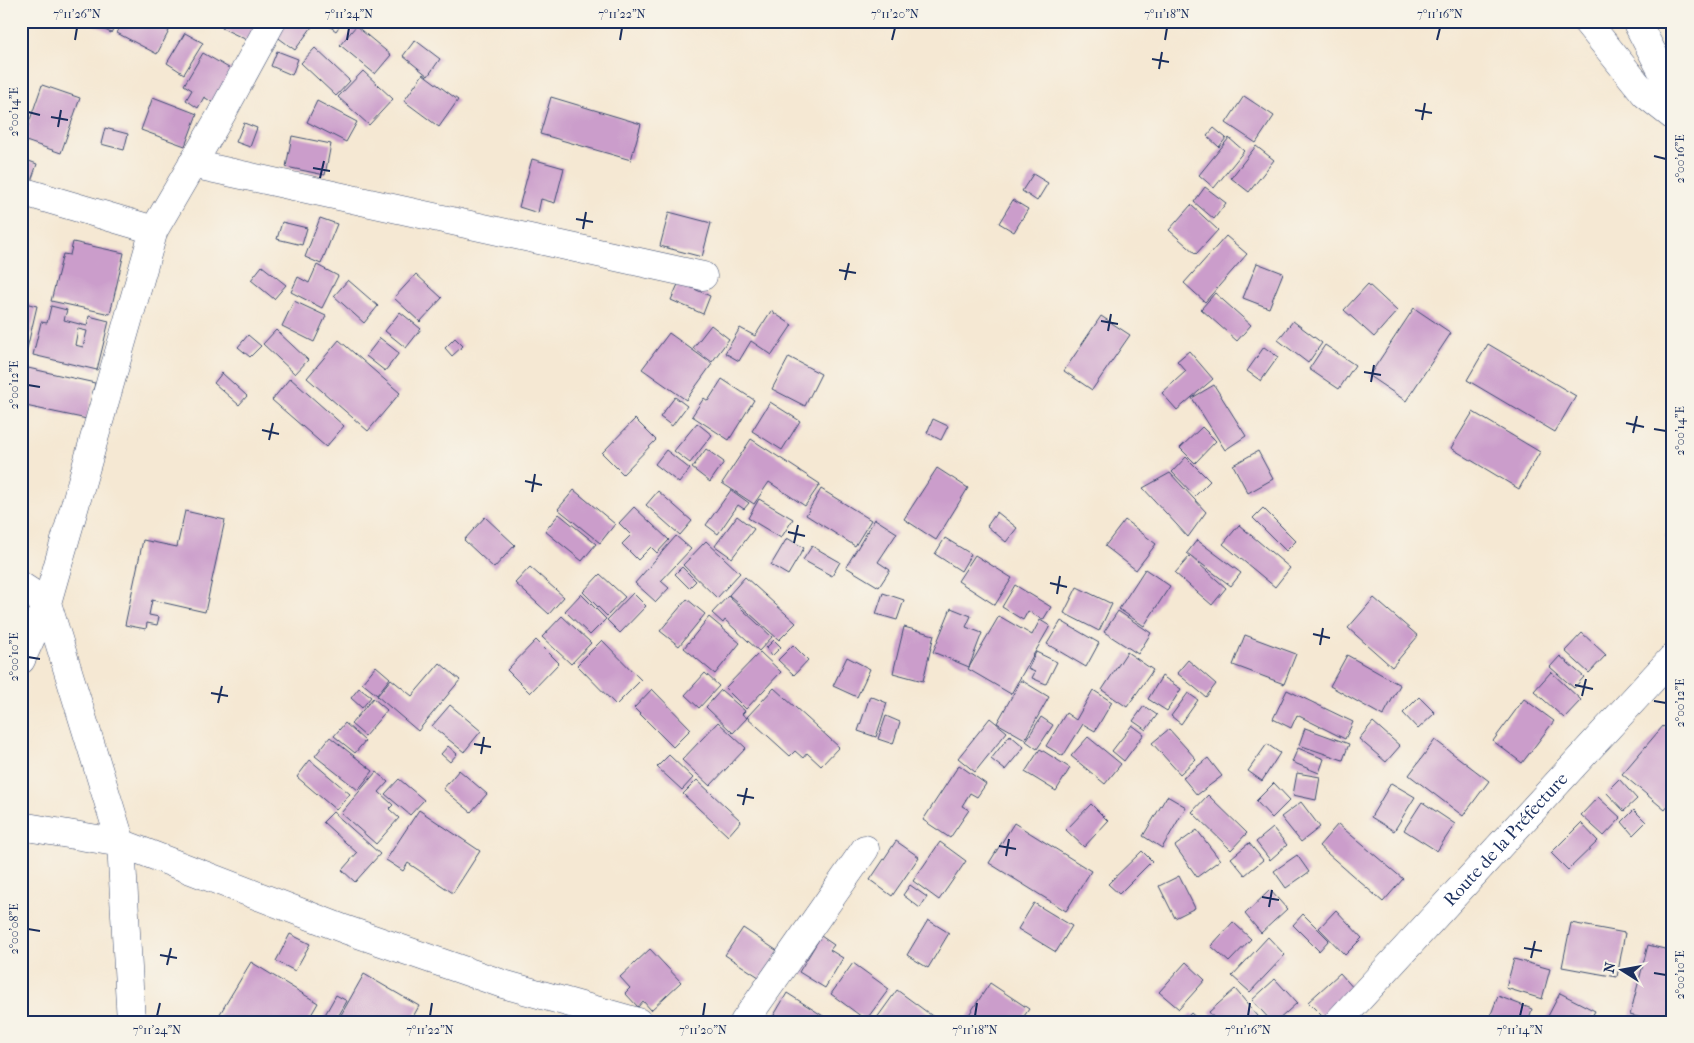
<svg xmlns="http://www.w3.org/2000/svg" width="1694" height="1043" viewBox="0 0 1694 1043" font-family="'IM FELL French Canon',serif">
	<style>
		.building { fill: #cb9dcb; fill-rule: evenodd }
		.lines { fill: none; stroke-linecap: round; stroke-linejoin: round }
		.minor-casing { stroke: #3c4b70; stroke-width: 29 }
		.tertiary-casing { stroke: #3c4b70; stroke-width: 29 }
		.minor { stroke: #fff; stroke-width: 28 }
		.tertiary { stroke: #fff; stroke-width: 28 }
		.ticks { fill: none; stroke: #1b2f5e; stroke-width: 2 }
		.labels { text-anchor: middle; dominant-baseline: central; stroke-width: 5; stroke-linejoin: round; paint-order: stroke }
		.street-label { font-size: 18px; fill: #1b2f5e; stroke: #f7f3e8 }
		.neatline { fill: none; stroke: #1b2f5e; stroke-width: 2 }
		.ticks-label { font-size: 12px; text-anchor: middle; fill: #1b2f5e }
	</style>
	<rect width="100%" height="100%" fill="#f7f3e8"/>
	<filter id="ink" filterUnits="userSpaceOnUse"><feTurbulence type="fractalNoise" baseFrequency=".02" numOctaves="2"/><feDisplacementMap in="SourceGraphic" scale="10" xChannelSelector="R" yChannelSelector="G"/><feConvolveMatrix kernelMatrix="1 2 1 2 8 2 1 2 1" color-interpolation-filters="sRGB"/></filter>
	<filter id="wash" filterUnits="userSpaceOnUse"><feTurbulence type="fractalNoise" baseFrequency=".0096" numOctaves="4" result="noise"/><feDisplacementMap in="SourceGraphic" scale="20" xChannelSelector="R" yChannelSelector="G"/><feGaussianBlur stdDeviation="1.12" result="paint"/><feColorMatrix in="noise" values="0 0 0 0 0 0 0 0 0 0 0 0 0 0 0 0 0 1.4 0 .05"/><feComposite in="paint" operator="in"/></filter>
	<g filter="url(#wash)">
		<rect width="100%" height="100%" fill="#f5e8d3"/>
		<g id="blocks">
			<path class="building" d="M87,21h30l-6,12z
				M123,21h26l20,10 -12,23 -40,-21z
				M225,21h33l-9,20 -27,-13z
				M287,21h23l4,3 -19,26 -19,-14z
				M322,21h21l-7,10z
				M356,26l35,29 -16,19 -35,-29z
				M185,33l18,10 -19,31 -17,-11z
				M415,40l25,19 -12,17 -25,-20z
				M315,48l35,33 -14,15 -35,-33z
				M277,51l21,8 -6,16 -21,-9z
				M203,53l31,18 -19,33 -11,-7 -6,11 -12,-8 6,-10 -8,-5z
				M363,71l30,28 -24,26 -31,-28z
				M423,74l35,26 -19,27 -35,-26z
				M42,85l38,13 -19,55 -38,-13z
				M1244,96l30,20 -18,27 -30,-20z
				M153,97l44,17 -12,32 -44,-16z
				M551,97l90,27 -10,36 -91,-26z
				M317,101l40,21 -11,20 -39,-20z
				M21,110l6,2 -5,16h-1z
				M244,123l13,5 -7,19 -14,-5z
				M105,128l23,6 -4,16 -23,-6z
				M1214,128l12,10 -7,9 -12,-11z
				M292,136l39,8 -6,31 -39,-8z
				M1229,138l15,13 -30,37 -15,-13z
				M1256,146l18,14 -25,32 -18,-14z
				M21,158l16,6 -7,20 -9,-3z
				M532,159l32,9 -9,35 -14,-4 -3,14 -19,-6z
				M1033,174l15,9 -11,18 -15,-10z
				M1205,187l21,16 -12,16 -20,-17z
				M1013,200l15,9 -14,23 -15,-9z
				M1191,205l27,25 -22,24 -27,-24z
				M669,212l42,11 -9,34 -42,-11z
				M320,218l17,6 -16,40 -16,-7z
				M282,222l25,6 -5,17 -25,-6z
				M1226,236l21,18 -42,48 -21,-19z
				M73,242l51,11 -14,61 -59,-13 12,-47 7,1z
				M1257,263l26,10 -14,35 -26,-10z
				M317,265l21,11 -16,32 -31,-16 7,-15 11,6z
				M262,266l24,19 -12,14 -23,-19z
				M416,274l26,24 -22,24 -26,-24z
				M348,280l30,26 -14,17 -30,-27z
				M679,282l31,14 -7,18 -32,-14z
				M1368,284l29,27 -23,26 -30,-27z
				M1215,293l36,32 -14,16 -36,-32z
				M294,301l32,15 -12,26 -32,-16z
				M21,302l16,4 -11,47 -5,-2z
				M51,306l16,4 -3,10 23,6 2,-10 20,5 -12,49 -64,-15 8,-33 6,1zM78,329l9,2 -4,16 -8,-2z
				M1414,308l37,25 -45,68 -37,-25z
				M771,311l21,14 -20,30 -21,-14 -12,20 -14,-8 15,-25 15,8z
				M400,312l21,17 -15,19 -21,-17z
				M1101,316l29,19 -38,55 -28,-19z
				M1293,321l29,22 -14,20 -30,-23z
				M711,325l18,14 -17,23 -19,-14z
				M276,330l32,30 -13,14 -32,-30z
				M669,333l43,31 -26,36 -44,-31z
				M248,335l13,11 -11,11 -12,-10z
				M380,338l19,15 -14,18 -19,-15z
				M455,338l8,8 -11,10 -7,-8z
				M339,340l61,53 -32,38 -61,-53z
				M1488,344l88,52 -21,36 -88,-52z
				M1325,345l30,20 -16,24 -30,-20z
				M1264,347l14,10 -17,24 -14,-10z
				M1189,351l24,28 -36,31 -15,-17 24,-22 -9,-10z
				M789,357l32,17 -16,32 -33,-17z
				M28,368l67,15 -8,36 -66,-14z
				M222,373l25,23 -8,9 -25,-22z
				M290,378l54,48 -18,21 -54,-47z
				M722,379l32,21 -25,40 -37,-24 12,-18 4,3z
				M1214,385l32,51 -21,14 -33,-52z
				M675,397l12,9 -15,20 -12,-9z
				M770,402l30,19 -18,29 -30,-19z
				M1473,412l67,40 -21,37 -68,-41z
				M635,419l21,21 -33,34 -21,-21z
				M933,419l15,7 -7,14 -14,-7z
				M697,423l15,12 -22,28 -16,-12z
				M1202,427l14,14 -21,22 -15,-15z
				M751,439l69,45 -15,22 -36,-24 -15,22 -32,-21z
				M706,449l18,13 -14,20 -18,-14z
				M666,450l24,19 -11,14 -24,-19z
				M1258,451l15,28 -25,14 -15,-28z
				M1186,457l24,24 -15,15 -23,-24z
				M937,468l31,20 -32,52 -32,-21z
				M1170,473l36,39 -18,25 -45,-49z
				M821,489l50,31 -16,26 -49,-31z
				M574,490l41,34 -15,19 -42,-34z
				M731,490l18,13 -5,6 -6,-4 -20,29 -12,-9z
				M658,491l34,30 -12,14 -34,-30z
				M759,499l34,20 -12,19 -33,-20z
				M634,507l35,33 -12,13 -6,-6 -13,13 -16,-16 9,-9 -12,-12z
				M1263,508l33,33 -10,10 -33,-33z
				M185,511l40,9 -20,92 -53,-12 -3,15 10,2 -2,8 -10,-2 -1,6 -21,-4 18,-85 34,7z
				M997,512l20,16 -11,14 -19,-16z
				M559,514l37,30 -14,17 -37,-30z
				M737,516l17,13 -22,29 -17,-12z
				M485,517l30,28 -21,23 -30,-28z
				M875,519l22,14 -19,29 12,8 -11,17 -33,-20z
				M1125,520l31,24 -20,26 -31,-24z
				M1239,525l51,43 -15,19 -52,-43z
				M1673,529v16l-8,-9z
				M676,536l15,13 -30,32 8,7 -13,14 -21,-19z
				M787,538l17,10 -16,27 -17,-10z
				M945,538l26,16 -10,17 -26,-17z
				M1197,540l44,33 -10,13 -44,-33z
				M706,541l34,32 -23,25 -34,-33z
				M812,546l28,16 -8,14 -29,-16z
				M975,555l37,23 -17,27 -37,-24z
				M1190,556l36,32 -14,17 -37,-32z
				M530,567l34,30 -15,17 -34,-31z
				M682,567l14,14 -7,7 -14,-14z
				M1145,569l25,17 -26,40 -25,-17z
				M600,574l25,23 -18,19 -24,-24z
				M745,577l51,46 -17,17 -50,-45z
				M1015,585l36,22 -8,13 -15,-9 -5,9 -21,-13z
				M1077,587l35,17 -13,27 -35,-18z
				M633,593l13,13 -26,27 -13,-13z
				M883,593l21,7 -7,20 -21,-6z
				M581,594l25,25 -16,16 -25,-24z
				M728,596l44,41 -13,14 -34,-31 -2,3 -11,-10z
				M1374,598l44,38 -26,31 -44,-39z
				M687,599l18,15 -26,32 -19,-15z
				M951,608l20,8 -5,11 16,6 -13,34 -36,-15z
				M1118,611l33,22 -13,21 -34,-22z
				M562,616l29,27 -20,21 -29,-27z
				M999,616l33,19 8,-15 10,6 -39,68 -43,-25z
				M709,617l31,26 -25,31 -31,-26z
				M1061,621l38,22 -13,24 -39,-23z
				M904,627l30,8 -11,46 -30,-8z
				M1582,633l24,22 -17,18 -24,-22z
				M1245,635l51,19 -12,30 -51,-19z
				M536,640l23,23 -29,30 -23,-23z
				M602,640l39,40 -25,25 -39,-40z
				M774,640l7,7 -9,9 -6,-8z
				M793,645l15,15 -14,15 -16,-15z
				M760,652l21,20 -35,37 -21,-21z
				M1036,652l21,10 -11,22 -14,-6 3,-6 -7,-3z
				M1127,652l26,18 -26,37 -25,-17z
				M1347,655l53,30 -17,31 -53,-30z
				M1560,656l24,21 -10,11 -24,-21z
				M847,657l23,12 -13,28 -24,-11z
				M1188,660l28,24 -10,13 -29,-24z
				M440,663l20,17 -42,51 -41,-35 14,-17 21,17z
				M376,666l14,12 -13,17 -15,-12z
				M1551,672l30,28 -17,18 -30,-27z
				M705,673l14,13 -20,22 -14,-13z
				M1162,676l19,13 -14,22 -19,-12z
				M1021,680l28,17 -24,42 -28,-16z
				M359,688l12,9 -9,11 -11,-10z
				M774,688l65,59 -18,19 -14,-13 -4,5 -8,-7 -5,5 -43,-39z
				M652,689l39,40 -18,18 -39,-39z
				M721,690l24,21 -3,3 5,4 -14,15 -27,-26z
				M1093,690l19,12 -17,29 -12,-7 -20,32 -17,-10 20,-33 10,7z
				M1287,690l66,32 -8,17 -48,-24 -6,13 -18,-9z
				M1188,693l10,7 -17,24 -10,-8z
				M870,696l17,7 -11,34 -18,-6z
				M1419,697l16,16 -17,16 -15,-16z
				M373,698l14,12 -22,26 -14,-12z
				M1524,699l30,22 -32,42 -29,-22z
				M450,705l31,26 -17,21 -32,-26z
				M1144,706l13,9 -11,15 -13,-9z
				M886,716l14,6 -7,22 -15,-5z
				M1041,717l12,8 -16,24 -11,-8z
				M990,718l17,14 -32,40 -17,-14z
				M718,722l28,26 -36,38 -28,-26z
				M1373,722l27,24 -14,16 -27,-23z
				M345,723l20,18 -10,12 -21,-17z
				M1132,725l12,9 -20,27 -12,-10z
				M1663,726l10,8v66l-8,10 -43,-36z
				M1305,728l44,16 -6,16 -44,-15z
				M1169,729l27,30 -16,15 -28,-31z
				M1010,735l14,12 -19,23 -14,-11z
				M330,737l43,34 -15,19 -43,-34z
				M1088,737l33,27 -16,20 -34,-28z
				M1435,740l54,41 -26,35 -54,-41z
				M1267,744l13,9 -18,28 -14,-10z
				M448,746l9,8 -7,8 -9,-8z
				M1298,748l26,11 -5,14 -27,-11z
				M1040,749l30,19 -14,23 -31,-19z
				M669,755l24,23 -11,12 -25,-23z
				M1208,758l14,18 -25,19 -14,-17z
				M310,760l40,34 -14,16 -39,-33z
				M959,765l27,19 -9,13 -7,-4 -8,13 7,4 -19,28 -27,-18z
				M459,770l28,24 -16,18 -28,-23z
				M376,772l12,10 -9,10 14,13 -4,4 10,9 -23,26 -35,-31z
				M1297,773l23,4 -4,23 -23,-5z
				M399,779l25,21 -14,15 -25,-21z
				M1619,779l18,20 -13,12 -18,-19z
				M697,780l44,41 -13,15 -45,-42z
				M1274,783l16,17 -18,18 -16,-17z
				M1391,783l24,14 -21,34 -23,-14z
				M1208,795l39,38 -16,17 -39,-38z
				M1167,796l19,11 -24,41 -19,-12z
				M1598,797l23,21 -17,18 -23,-21z
				M1301,802l19,25 -19,15 -20,-25z
				M1422,802l33,22 -18,27 -33,-21z
				M1091,804l17,17 -24,26 -18,-17z
				M419,810l61,41 -27,42 -45,-30 -5,8 -17,-11z
				M1634,810l12,12 -13,13 -11,-13z
				M333,812l47,42 -25,28 -13,-12 15,-17 -34,-31z
				M1014,823l77,48 -25,40 -77,-48z
				M1581,823l17,18 -30,29 -17,-17z
				M1338,824l65,55 -20,23 -64,-56z
				M1273,828l14,17 -17,15 -14,-18z
				M1197,830l23,30 -23,17 -22,-31z
				M896,841l23,16 -27,39 -22,-16z
				M940,842l26,19 -27,39 -26,-19z
				M1249,843l14,17 -18,15 -14,-17z
				M1142,851l10,10 -33,33 -11,-10z
				M1297,855l12,17 -23,16 -12,-17z
				M1179,876l16,32 -20,10 -16,-32z
				M910,885l17,12 -7,11 -17,-13z
				M1270,890l17,19 -26,24 -16,-19z
				M1034,903l38,23 -16,26 -38,-23z
				M1336,910l26,28 -17,17 -26,-27z
				M1303,914l26,26 -10,11 -26,-26z
				M928,920l21,13 -21,35 -21,-13z
				M1233,922l18,17 -22,23 -18,-16z
				M1571,923l54,10 -8,44 -55,-10z
				M743,928l36,24 -17,27 -37,-24z
				M290,934l20,10 -15,27 -19,-10z
				M821,936l13,9 -4,5 13,8 -18,30 -26,-16z
				M1268,937l17,18 -35,37 -18,-16z
				M1648,945l25,6v71h-16l-27,-7z
				M650,949l31,33 -30,28 -8,-9 -5,6 -13,-14 5,-5 -10,-11z
				M1514,959l36,10 -8,30 -36,-11z
				M251,962l67,41 -11,19h-92z
				M1186,962l19,18 -26,29 -20,-17z
				M853,963l36,26 -23,31 -35,-26z
				M1340,973l15,17 -31,28 -16,-16z
				M364,974l55,32 -9,16h-73z
				M1275,979l22,24 -21,19h-4l-20,-22z
				M990,983l39,26 -9,13h-56z
				M1235,989l28,33h-46l-8,-10z
				M897,990l38,28 -2,4h-59z
				M787,993l44,28 -1,1h-60z
				M1560,993l35,18 -6,11h-44z
				M336,995l11,6 -12,21h-10l-3,-2z
				M1498,996l34,13 -4,13h-40z
				M1191,1013l10,9h-18z
				M535,1018l19,3v1h-19z"/>
		</g>
	</g>
	<g filter="url(#ink)">
		<use href="#blocks" fill-opacity="0" stroke="#3c4b70" stroke-width="1"/>
		<g class="lines">
			<g class="minor-casing">
				<path id="minor" d="M1586,21l59,73 28,22
					M1636,21l37,71
					M192,164l511,112
					M21,191l133,39
					M21,586l26,17 74,240 10,179
					M21,660l26,-57 107,-373 67,-115 51,-94
					M21,826l100,17 223,86 159,55 135,38
					M744,1022l121,-173"/>
			</g>
			<g class="tertiary-casing">
				<g id="tertiary">
					<path id="s1" d="M1338,1022l335,-365"/>
				</g>
			</g>
			<use href="#minor" class="minor"/>
			<use href="#tertiary" class="tertiary"/>
		</g>
	</g>
	<path class="ticks" d="M75,40l2,-12M347,40l2,-12M620,40l2,-12M892,40l3,-12M1165,40l2,-12M1437,40l3,-12M1152,59l17,3M1159,69l3,-17M1415,110l17,3M28,112l12,3M51,117l17,3M1422,120l3,-17M58,127l3,-17M1654,156l12,3M313,168l17,3M320,178l4,-17M576,219l17,3M583,229l3,-17M839,270l17,3M845,280l4,-17M1101,321l17,3M1108,331l3,-17M1364,372l17,3M1371,382l3,-17M28,385l12,2M1626,423l18,4M1654,429l12,2M262,430l17,4M1633,433l4,-17M269,440l4,-17M525,481l17,4M532,492l3,-18M788,532l17,4M794,543l4,-18M1050,583l17,4M1057,594l3,-18M1313,634l17,4M1320,645l3,-17M28,657l12,2M1575,685l18,4M211,693l17,3M1582,696l4,-17M1654,701l12,2M218,703l4,-17M474,744l17,3M481,754l3,-17M737,795l17,3M743,805l4,-17M999,846l17,3M1006,856l3,-17M1262,897l17,3M1269,907l3,-17M28,929l12,2M1524,948l18,3M160,955l17,3M1531,958l4,-17M167,965l4,-17M1654,973l12,2M157,1016l3,-13M430,1016l2,-13M703,1016l2,-13M975,1016l2,-13M1248,1016l2,-13M1520,1016l3,-13"/>
	<g class="labels">
		<g class="street-label">
			<text stroke="none"><textPath href="#s1" startOffset="248">Route de la Préfecture</textPath></text>
		</g>
	</g>
	<rect width="1694" height="1043" fill="none" stroke="#f7f3e8" stroke-width="55"/>
	<g transform="translate(1622 970) rotate(281)" stroke="#f7f3e8" stroke-width="4" paint-order="stroke">
	<path d="M0-4L9 19L0 12L-9 19Z" fill="#1b2f5e"/>
	<text y="-8" font-size="14" font-weight="bold" text-anchor="middle" fill="#1b2f5e">N</text>
	</g>
	<rect x="28" y="28" width="1638" height="988" class="neatline"/>
	<g class="ticks-label">
		<text x="77" y="18">7°11'26"N</text>
		<text x="349" y="18">7°11'24"N</text>
		<text x="622" y="18">7°11'22"N</text>
		<text x="895" y="18">7°11'20"N</text>
		<text x="1167" y="18">7°11'18"N</text>
		<text x="1440" y="18">7°11'16"N</text>
		<text transform="translate(14 112) rotate(-90)" y="4">2°00'14"E</text>
		<text transform="translate(1680 159) rotate(-90)" y="4">2°00'16"E</text>
		<text transform="translate(14 385) rotate(-90)" y="4">2°00'12"E</text>
		<text transform="translate(1680 431) rotate(-90)" y="4">2°00'14"E</text>
		<text transform="translate(14 657) rotate(-90)" y="4">2°00'10"E</text>
		<text transform="translate(1680 703) rotate(-90)" y="4">2°00'12"E</text>
		<text transform="translate(14 929) rotate(-90)" y="4">2°00'08"E</text>
		<text transform="translate(1680 975) rotate(-90)" y="4">2°00'10"E</text>
		<text x="157" y="1034">7°11'24"N</text>
		<text x="430" y="1034">7°11'22"N</text>
		<text x="703" y="1034">7°11'20"N</text>
		<text x="975" y="1034">7°11'18"N</text>
		<text x="1248" y="1034">7°11'16"N</text>
		<text x="1520" y="1034">7°11'14"N</text>
	</g>
</svg>
